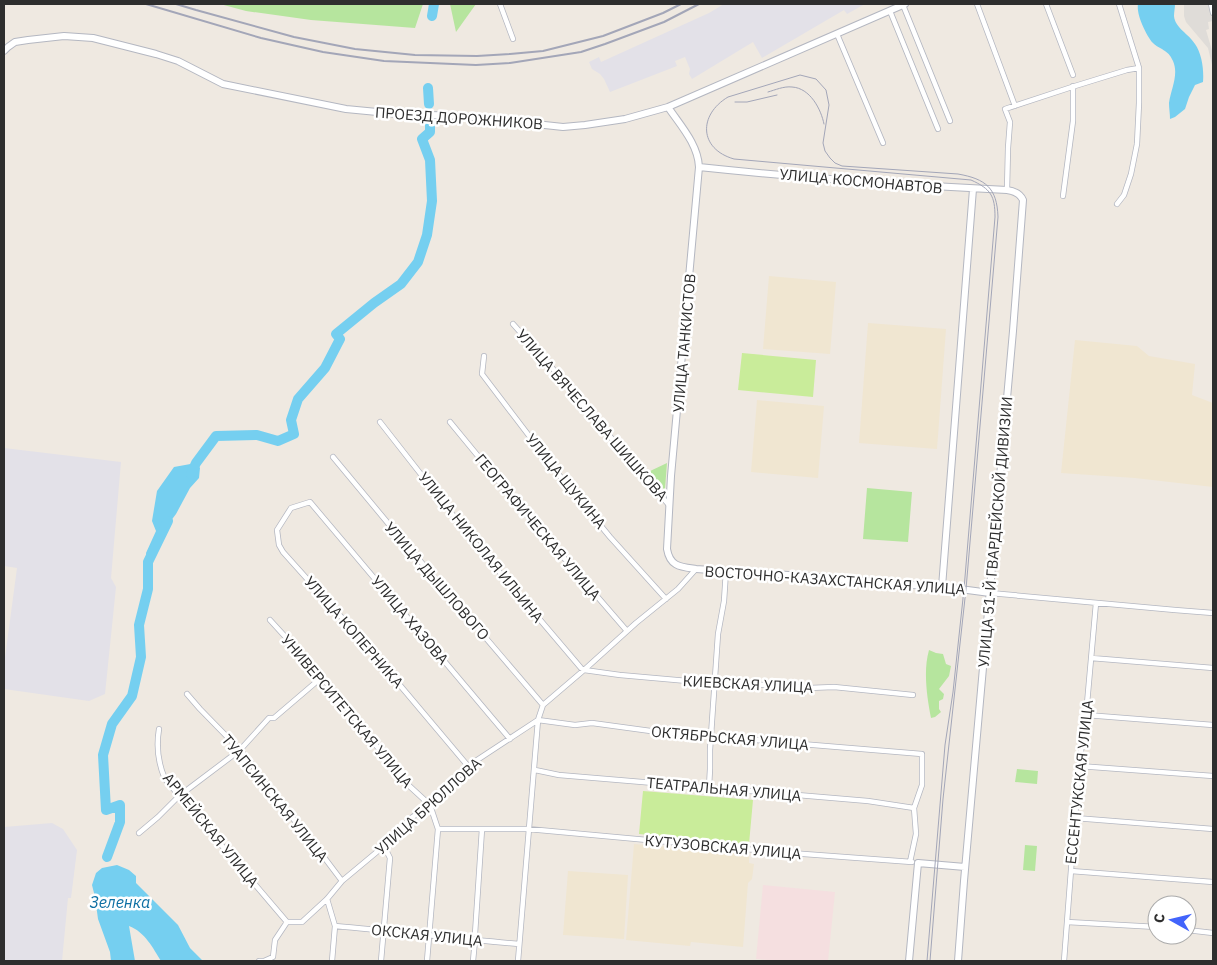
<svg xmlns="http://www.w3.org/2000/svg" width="1217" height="965" viewBox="0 0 1217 965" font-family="'IBM Plex Sans',sans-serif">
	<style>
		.industrial { fill: #e3e1e8 }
		.education { fill: #f0e6d1 }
		.medical { fill: #f5dfe0 }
		.green { fill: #b6e59e }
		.pitch { fill: #c9ec9a }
		.plaza { fill: #dfdcd8 }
		.water { fill: #75cff0 }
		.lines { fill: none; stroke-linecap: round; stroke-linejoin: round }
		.river { stroke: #75cff0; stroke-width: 10 }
		.minor-casing { stroke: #b4b7c1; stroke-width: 6 }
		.secondary-casing { stroke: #b4b7c1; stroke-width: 8 }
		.minor { stroke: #fff; stroke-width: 4.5 }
		.secondary { stroke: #fff; stroke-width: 6 }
		.tram { stroke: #a3a6b8; stroke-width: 1 }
		.rail { stroke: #a3a6b8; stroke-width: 2 }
		.labels { text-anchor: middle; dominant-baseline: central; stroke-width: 5; stroke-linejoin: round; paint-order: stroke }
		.street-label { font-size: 15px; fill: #2e2e2e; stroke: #fff }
		.water-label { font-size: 16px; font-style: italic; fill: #0d6fa3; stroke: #fff }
	</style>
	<rect width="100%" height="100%" fill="#efe9e1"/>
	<path class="industrial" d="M724,4h141l-18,10 -3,-4 -82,48 -9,-16 -61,37 -3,-5 1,-5 -5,-12 -10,4 2,5 -67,26 -6,-13 -4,-5 -8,-5 -3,-7 10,-5 2,5 108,-49z
		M4,448l117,14 -10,116 5,9 -11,107 -16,7 -85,-12v-24l13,-97 -13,-2z
		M52,823l11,6 14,21 -6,48h-3l-6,63h-58v-134z"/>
	<path class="education" d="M769,276l67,6 -6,72 -67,-5z
		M868,323l78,6 -9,120 -78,-6z
		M1075,340l62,6 12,10 46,8 -3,31 21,8v84l-78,-9 -74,-5z
		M757,400l67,6 -6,72 -67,-6z
		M634,844l115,10v9l5,1 -2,15 -4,4 -5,64 -52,-5 -1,4 -64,-6z
		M568,871l60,4 -4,64 -61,-4z"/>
	<path class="medical" d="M763,885l72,7 -7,69h-49l-23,-2z"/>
	<path class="green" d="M220,4h203l-8,24 -104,-8 -65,-9z
		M450,4h26l-20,28z
		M667,463l-2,26 -3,-1 -14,-16z
		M867,488l45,4 -4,50 -45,-3z
		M929,650l7,3 7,1 3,10 5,2 -2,10 -10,13 5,5 -1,5 -4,2v8l2,3 -6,5 -4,1c-4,-21 -8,-47 -2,-68z
		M1017,769l21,2 -1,13 -22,-2z
		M1025,845l12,1 -2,25 -12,-1z"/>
	<path class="pitch" d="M742,353l74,7 -3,37 -75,-7z
		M643,791l110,9 -4,44 -110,-10z"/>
	<path class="plaza" d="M1184,4h24l5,17 -5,1 1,7 -3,1 7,24v15l-5,-21 -22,-26 -2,-6z"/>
	<path class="water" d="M1138,4h37c0,4 -1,8 -1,12 1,12 15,18 21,28 7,10 9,26 8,38l-8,3 -6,12 -4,12 -10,8 -5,2c0,-5 -1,-11 -1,-16 2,-14 10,-28 4,-42 -5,-12 -13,-11 -20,-18 -7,-8 -17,-29 -15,-39z
		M196,463l4,5 -1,10 -9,10 -14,26 -15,20 -4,13 -9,15 -2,-9 10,-22 -4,-10 5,-30 17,-24z
		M117,865l12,5 7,6v7l42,42 12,23 13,13h-42c-8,-13 -16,-29 -32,-35l6,35h-24l-1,-9 -12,-33 -3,-22 -3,-12 4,-12 6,-5z"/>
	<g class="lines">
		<path class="river" d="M432,16l2,-12
			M428,88l1,16
			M191,474l5,-11 20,-27 41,-1 21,6 16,-7 -3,-14 7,-21 27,-31 15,-29 -4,-5 38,-31 27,-19 17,-22 9,-27 5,-34 -2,-41 -8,-21 8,-7v-8
			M107,857l13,-35v-17l-14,5 -3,-55 9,-31 20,-28 9,-39 -2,-32 9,-36v-27l20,-41"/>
		<g class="minor-casing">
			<path id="minor" d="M500,4l13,35
				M977,4l38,102
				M1046,4l27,71
				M1211,4l2,9
				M903,5l47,116
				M890,11l48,118
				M837,34l46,109
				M1007,190l1,-42 2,-26 -5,-13 70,-23 52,-16 12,-2
				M1063,196l10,-75v-35
				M1117,204l7,-9 7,-21 6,-30 2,-41v-35l-20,-64
				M513,324l56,63 63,76 37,42
				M484,356l-2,18 77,101 51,62 56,62
				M380,422l94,120 107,126 3,2 36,5 90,8 9,-1 90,6 25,-1 79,8
				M450,422l70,85 107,124
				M333,457l59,71 151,177
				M990,593l185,17 38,3
				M270,620l52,57 83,105 25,23 8,24h44l-7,105
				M1091,658l122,10
				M187,694l13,15 40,41 11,13 25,36 32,37 34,45
				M1086,715l127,10
				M538,720l37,5 17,-2 66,9 264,22v31l-8,23 2,26 -6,28
				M159,729c-3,18 -1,34 6,50l122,143
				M468,766l-107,-127 -78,-87 -4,-7 -2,-15 14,-22 19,-6 200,237
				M1079,766l134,10
				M535,770l24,5 309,26 46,7
				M709,787l1,-18v-19l8,-116 6,-33 2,-30
				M1075,818l138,11
				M482,829h46l249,23 135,10
				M139,833l19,-16 21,-21 61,-46 29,-32h5l48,-41
				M1071,871l142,11
				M327,899l8,27 -3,35
				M1067,922l90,5
				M335,926c61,5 122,13 184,18
				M1187,930l26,3
				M259,961h5l9,-4 2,-17 12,-18h15l25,-23 15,-18 42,-35 27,-28 19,-13 38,-39 70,-46
				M381,961l9,-103 -6,-12
				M427,961l11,-132
				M473,961l2,-21
				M518,961l20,-241 5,-15 41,-35 52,-47 42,-34 18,-20
				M1064,961l15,-195 7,-51 10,-112"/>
		</g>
		<g class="secondary-casing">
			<path id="secondary" d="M4,51l4,-4 7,-5 13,-2 36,-4 29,2 63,16 22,7 45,23 123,25 52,5 64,2 101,11 22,-2 40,-6 43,-12 237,-103
				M668,107c12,18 30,37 31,60l-28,309 -4,73c3,18 14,18 29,20l122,8 142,12 30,4
				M699,167c103,11 206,18 308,23 7,1 13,3 16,10l-10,131 -49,550 -6,80
				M942,587l31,-398
				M909,961l9,-98 47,4"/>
		</g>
		<use href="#minor" class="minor"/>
		<use href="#secondary" class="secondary"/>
		<path class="tram" d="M768,92c7,-2 16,-6 24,-5 18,1 29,22 32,37
			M735,102h12l30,-7
			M927,961l18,-216 8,-53 11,-103 31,-372c0,-21 -4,-28 -24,-37l-237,-21c-35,-10 -36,-44 -6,-62l72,-22 16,4 10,11 3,15 -6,38 2,8 5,7 5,5 7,3 116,8c28,5 39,14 40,43l-32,372 -23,210 -13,162"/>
		<path class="rail" d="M146,4l115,34 62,14 61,9 92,4 34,-2 71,-11 24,-8 59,-22 35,-18
			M176,4l20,6 98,27 61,12 60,6 62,1 33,-2 33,-3 60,-15 60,-23 18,-9"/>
	</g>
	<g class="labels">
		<g class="street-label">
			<text transform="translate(459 118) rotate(4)">ПРОЕЗД ДОРОЖНИКОВ</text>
			<text transform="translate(861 181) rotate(5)">УЛИЦА КОСМОНАВТОВ</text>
			<text transform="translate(684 343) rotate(-85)">УЛИЦА ТАНКИСТОВ</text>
			<text transform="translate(592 415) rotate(49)">УЛИЦА ВЯЧЕСЛАВА ШИШКОВА</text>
			<text transform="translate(566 481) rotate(51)">УЛИЦА ЩУКИНА</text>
			<text transform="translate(538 527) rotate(50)">ГЕОГРАФИЧЕСКАЯ УЛИЦА</text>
			<text transform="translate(995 532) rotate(-85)">УЛИЦА 51-Й ГВАРДЕЙСКОЙ ДИВИЗИИ</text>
			<text transform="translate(481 547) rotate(51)">УЛИЦА НИКОЛАЯ ИЛЬИНА</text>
			<text transform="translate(835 580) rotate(4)">ВОСТОЧНО-КАЗАХСТАНСКАЯ УЛИЦА</text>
			<text transform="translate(437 581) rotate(49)">УЛИЦА ДЫШЛОВОГО</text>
			<text transform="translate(410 620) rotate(50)">УЛИЦА ХАЗОВА</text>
			<text transform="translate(354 632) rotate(49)">УЛИЦА КОПЕРНИКА</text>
			<text transform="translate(748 684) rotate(3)">КИЕВСКАЯ УЛИЦА</text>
			<text transform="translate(347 711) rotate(50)">УНИВЕРСИТЕТСКАЯ УЛИЦА</text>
			<text transform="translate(730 738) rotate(5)">ОКТЯБРЬСКАЯ УЛИЦА</text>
			<text transform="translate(1079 782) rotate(-84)">ЕССЕНТУКСКАЯ УЛИЦА</text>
			<text transform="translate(724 789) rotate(5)">ТЕАТРАЛЬНАЯ УЛИЦА</text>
			<text transform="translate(275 798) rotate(51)">ТУАПСИНСКАЯ УЛИЦА</text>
			<text transform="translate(428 806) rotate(-42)">УЛИЦА БРЮЛЛОВА</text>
			<text transform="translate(211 830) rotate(51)">АРМЕЙСКАЯ УЛИЦА</text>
			<text transform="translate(723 847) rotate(5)">КУТУЗОВСКАЯ УЛИЦА</text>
			<text transform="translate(427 935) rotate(6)">ОКСКАЯ УЛИЦА</text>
		</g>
		<g class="water-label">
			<text x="120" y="902">Зеленка</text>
		</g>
	</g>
	<rect width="1217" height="965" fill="none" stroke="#2e2e2e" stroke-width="10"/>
	<g transform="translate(1172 920) rotate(278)"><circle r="24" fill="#ffffff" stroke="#ababab"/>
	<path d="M0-4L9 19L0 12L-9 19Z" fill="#4264fb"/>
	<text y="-8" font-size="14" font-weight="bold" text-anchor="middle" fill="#2e2e2e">С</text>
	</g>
</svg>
